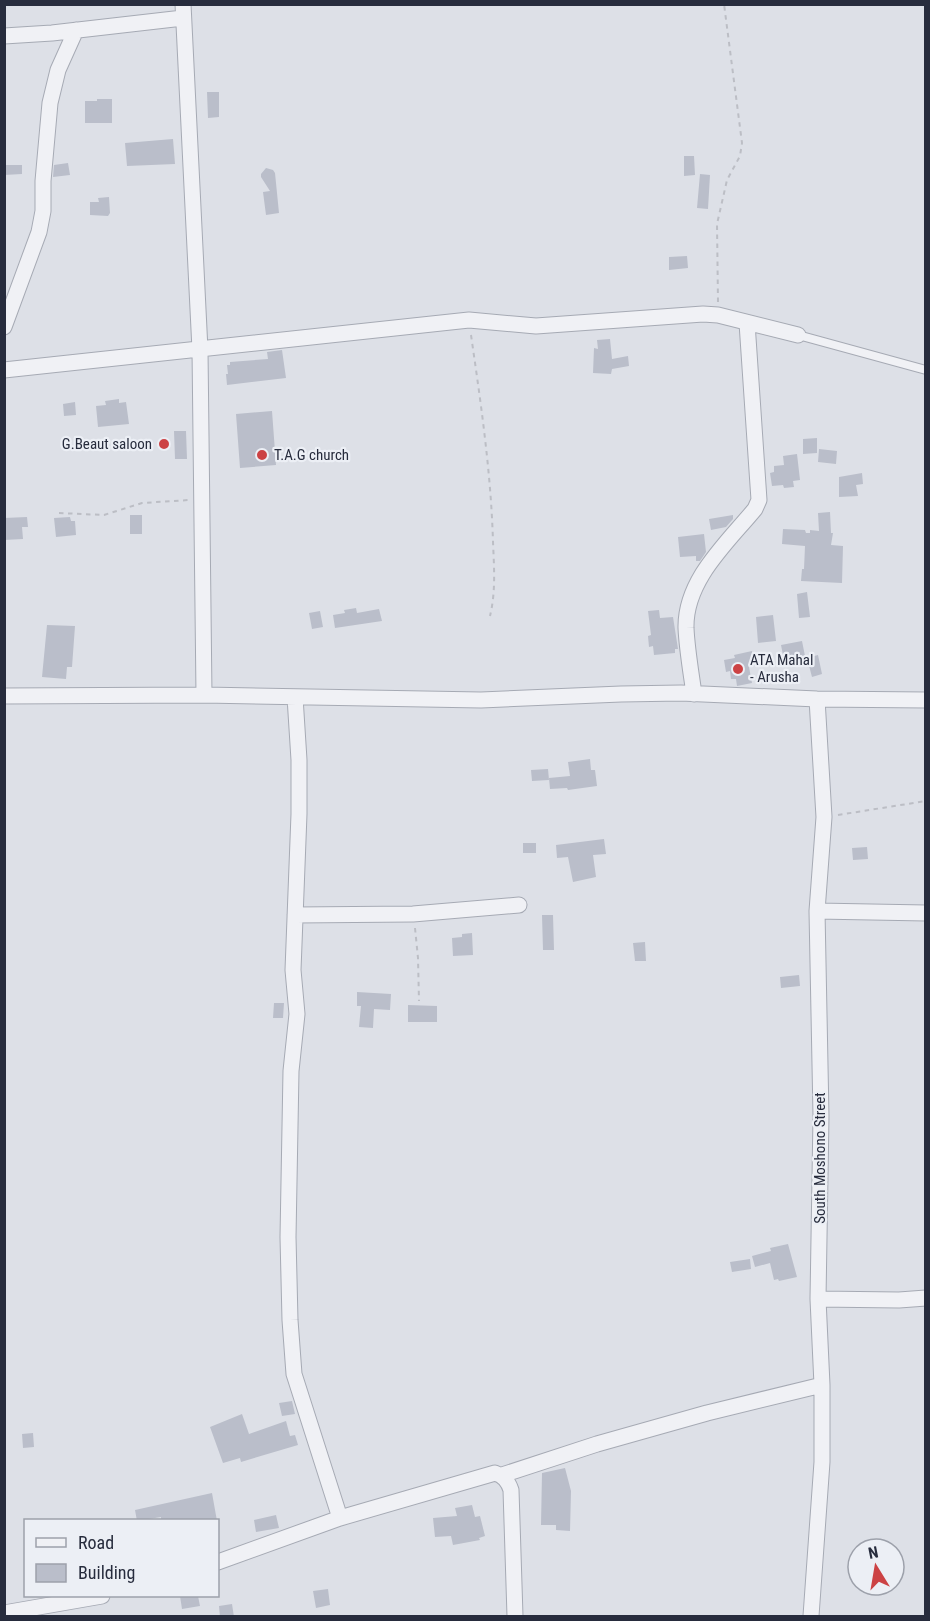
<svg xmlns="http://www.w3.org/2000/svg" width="930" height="1621" viewBox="0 0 930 1621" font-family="'Roboto Condensed',sans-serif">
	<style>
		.building { fill: #babeca }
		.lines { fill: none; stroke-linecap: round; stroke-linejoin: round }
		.service-casing { stroke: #a6aab4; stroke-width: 10 }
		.minor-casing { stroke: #a6aab4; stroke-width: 17 }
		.path { stroke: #bcbec5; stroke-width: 2; stroke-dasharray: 4.5 4.5; stroke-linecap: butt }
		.service { stroke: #f0f1f5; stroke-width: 8 }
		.minor { stroke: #f0f1f5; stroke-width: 15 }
		.poi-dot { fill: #cc4244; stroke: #eceff5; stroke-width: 2 }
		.labels { text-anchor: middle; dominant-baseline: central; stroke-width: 4.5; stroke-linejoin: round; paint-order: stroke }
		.poi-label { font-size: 15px; fill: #272c3d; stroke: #eceff5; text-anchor: start }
		.street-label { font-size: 15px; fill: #272c3d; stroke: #eceff5 }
	</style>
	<rect width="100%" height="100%" fill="#dde0e7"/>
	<path class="building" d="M207,92h12v25l-11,1z
		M97,99h15v24h-27v-22h12z
		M173,139l2,25 -48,2 -2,-23z
		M684,156h10l1,19 -11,1z
		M68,163l2,12 -17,2 1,-12z
		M4,165h18v9l-18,1z
		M266,168l7,2 2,3 4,40 -13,2 -3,-23 7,-1 -9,-14v-3z
		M700,174l10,1 -2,34 -11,-1z
		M109,197l1,16 -2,3 -18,-1v-13h9l-1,-4z
		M687,256l1,12 -19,2v-13z
		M610,339l2,20 16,-3 1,10 -17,3 -1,5 -18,-1 1,-25 4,1 -1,-9z
		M282,350l4,28 -59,7 -1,-11h2l-1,-9h3v-3l38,-3 -1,-7z
		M119,399v4l7,-1 3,22 -31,3 -2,-21 10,-1 -1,-4z
		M75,402l1,13 -12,1 -1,-12z
		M272,411l4,54 -36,3 -4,-54z
		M174,431h12l1,28h-12z
		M817,438v15l-14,1v-15z
		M819,449l18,2 -1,13 -18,-2z
		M797,454l3,26 -7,1 1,6 -10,1 -1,-3 -11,1 -2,-13 4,-1v-6l10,-1 -1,-9z
		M862,473l1,11 -7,1 2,11 -19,1v-20z
		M830,512l1,21h2l-2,12 12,1 -1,37 -41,-2 1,-12h2l1,-23 -23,-2 1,-15 22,1 1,3h4v-3l9,1 -1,-18z
		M130,515h12v19h-12z
		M733,515v4l-7,8 -15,3 -2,-11z
		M27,517l1,10h-6l1,12 -19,1v-22z
		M70,517l1,4h4l1,14 -20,2 -2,-19z
		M704,534l2,18 -6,9h-4v-5l-16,1 -2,-20z
		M807,592l3,25 -11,1 -2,-24z
		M356,608l1,5 22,-4 3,12 -47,7 -2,-13 12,-2 -1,-3z
		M659,610l1,8 13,-1 5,32h-3v4l-21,2 -1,-9 -4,1 -1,-11 3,-1 -3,-24z
		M320,611l3,16 -11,2 -3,-16z
		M773,615l3,26 -18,2 -2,-26z
		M47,625l28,1 -3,41h-5l-1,12 -24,-2z
		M802,641l4,20 -21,4 -4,-20z
		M752,651l2,15 -5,1 3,16 -15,3 -1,-7h-5l-1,-8 -4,1 -2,-12 11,-2 -1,-3z
		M818,655l4,19 -10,3 -5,-19z
		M590,759l1,11h4l2,16 -29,4 -1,-2 -17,1 -1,-11 21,-2 -2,-14z
		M548,769l1,11 -17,1 -1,-11z
		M604,839l2,15 -13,1 3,22 -23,5 -5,-25 -11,1 -1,-13z
		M523,843h13v10h-13z
		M867,847l1,12 -15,1 -1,-12z
		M542,915h11l1,35h-11z
		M472,933l1,22 -20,1 -1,-18 10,-1v-3z
		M645,942l1,19h-11l-2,-18z
		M799,975l1,11 -19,2 -1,-11z
		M357,992l34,2 -1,16 -16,-1 -1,19 -14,-1 2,-21h-4z
		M274,1003h10l-1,15h-10z
		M408,1005l29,1v16h-29z
		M788,1244l9,33 -18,4 -1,-2 -4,1 -4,-17 -15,4 -3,-11 19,-5 -1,-3z
		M750,1259l1,10 -19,3 -2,-10z
		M292,1401l3,13 -13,2 -3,-13z
		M242,1414l7,20 37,-13 4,15 5,-1 3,10 -57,17 -1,-4 -17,5 -13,-36z
		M33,1433l1,14 -11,1 -1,-14z
		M565,1468l6,23 -1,40 -14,-1v-5h-15l1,-52z
		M212,1493l5,28h-56v-4l-24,4 -2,-11z
		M472,1505l3,12 5,-1 5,20 -6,2 1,2 -27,5 -2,-9 -16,1 -2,-19 24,-2 -2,-8z
		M276,1515l3,13 -23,4 -2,-12z
		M328,1589l2,16 -14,3 -3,-17z
		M180,1596h18l2,10 -18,3z
		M232,1604l2,13h-14l-1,-11z"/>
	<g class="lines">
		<g class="service-casing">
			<path id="service" d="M798,335l128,35"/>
		</g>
		<g class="minor-casing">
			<path id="minor" d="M183,4l17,346 4,345
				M4,36l48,-3 131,-15
				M4,327l35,-95 4,-21v-30l7,-78 8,-33 18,-40
				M4,370l465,-50 67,6 167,-12 15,1 80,20
				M694,694c-3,-22 -7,-44 -8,-66 -1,-48 41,-85 69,-119l4,-9 -12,-177
				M4,696l200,-1 277,5 140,-6 60,-1 136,6 109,1
				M295,697l4,63v54l-6,156 4,44 -6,57 -3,166 2,83 4,54 46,144
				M817,911l109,2
				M295,915l118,-1 106,-9
				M818,1299l81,1 27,-2
				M502,1475l95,-31 110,-31 115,-28
				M218,1562l122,-44 155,-45c9,3 13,8 16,17l4,126
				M4,1613l98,-17
				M811,1616l11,-154v-77l-4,-86 3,-183 -4,-205 7,-94 -7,-118"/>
		</g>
		<path class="path" d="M718,302l-1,-78 10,-44 13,-24 2,-13 -18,-139
			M471,335c10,69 20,138 22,207 1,25 3,49 -3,74
			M59,513l45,2 38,-12 47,-3
			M838,815l88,-14
			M415,928l3,30 1,43"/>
		<use href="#service" class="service"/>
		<use href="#minor" class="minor"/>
	</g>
	<g class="poi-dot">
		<circle cx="164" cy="444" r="6"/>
		<circle cx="262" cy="455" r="6"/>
		<circle cx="738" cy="669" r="6"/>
	</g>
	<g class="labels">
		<g class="poi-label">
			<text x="152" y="444" text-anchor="end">G.Beaut saloon</text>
			<text x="274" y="455">T.A.G church</text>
			<text x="750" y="660">ATA Mahal<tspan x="750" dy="17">- Arusha</tspan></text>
		</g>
		<g class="street-label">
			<text transform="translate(820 1158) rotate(-90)">South Moshono Street</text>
		</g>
	</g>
	<rect width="930" height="1621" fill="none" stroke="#272c3d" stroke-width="12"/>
	<rect x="24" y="1519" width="195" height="78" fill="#eceff5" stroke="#9da1ab" stroke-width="1.5"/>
	<rect x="36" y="1538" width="30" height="9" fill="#f0f1f5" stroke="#9da1ab" stroke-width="1.5"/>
	<text x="78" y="1549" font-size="18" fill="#272c3d">Road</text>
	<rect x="36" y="1564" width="30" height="18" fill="#babeca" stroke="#9da1ab" stroke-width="1.5"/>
	<text x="78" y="1579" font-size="18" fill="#272c3d">Building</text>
	<g transform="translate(876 1567) rotate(349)"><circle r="28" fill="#eceff5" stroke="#9da1ab" stroke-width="1.5"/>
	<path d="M0-4.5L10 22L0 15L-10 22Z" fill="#cc4244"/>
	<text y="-9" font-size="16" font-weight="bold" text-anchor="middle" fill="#272c3d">N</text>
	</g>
</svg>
